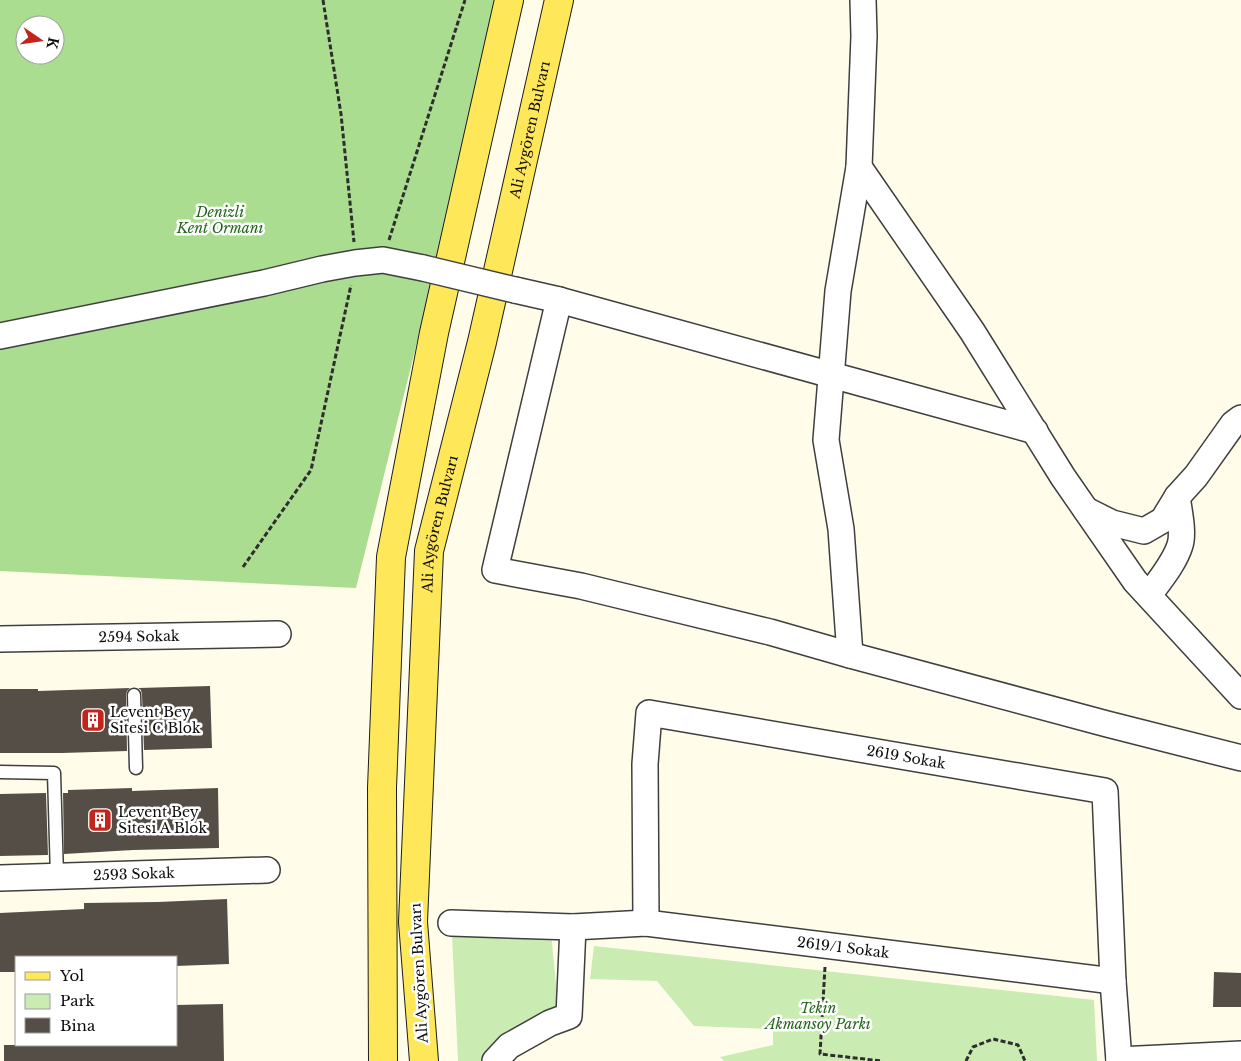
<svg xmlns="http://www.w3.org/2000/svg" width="1241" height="1061" viewBox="0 0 1241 1061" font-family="'Libre Baskerville',serif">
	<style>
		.green { fill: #caebb2 }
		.forest { fill: #abdd90; fill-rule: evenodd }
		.building { fill: #554e47 }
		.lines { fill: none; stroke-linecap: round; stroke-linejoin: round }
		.lane-casing { stroke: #3f3f3f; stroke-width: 15 }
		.street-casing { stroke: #3f3f3f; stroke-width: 28 }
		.primary-casing { stroke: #1d1d1d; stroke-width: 30 }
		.path { stroke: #2e2e2e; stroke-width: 3; stroke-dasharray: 5 2.5; stroke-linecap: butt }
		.lane { stroke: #fff; stroke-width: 12 }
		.street { stroke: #fff; stroke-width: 25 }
		.primary { stroke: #ffe75a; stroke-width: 28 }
		.street-bridge-casing { stroke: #3f3f3f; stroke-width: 28; stroke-linecap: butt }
		.street-bridge { stroke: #fff; stroke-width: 25 }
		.labels { text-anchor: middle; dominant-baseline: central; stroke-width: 5; stroke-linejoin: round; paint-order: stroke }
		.street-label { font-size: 14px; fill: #0c0c0c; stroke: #fff }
		.park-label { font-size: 14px; font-style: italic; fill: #216619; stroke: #fff }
		.poi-label { font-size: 14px; fill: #0c0c0c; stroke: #fff; text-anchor: start }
	</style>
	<rect width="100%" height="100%" fill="#fffdea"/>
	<path class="green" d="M551,932l7,74 -59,31 -17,24h-24l-6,-126z
		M594,946l500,54 3,61h-373l-4,-4 53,-12v-16l-79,-3 -37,-45 -67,-2z"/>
	<path class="forest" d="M0,0h502l-146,588 -356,-17zM25,25h30v30h-30z"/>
	<path class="building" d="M210,686l2,62 -68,2 -2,-55 -1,-5 -3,-2z
		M130,688l-3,3 -1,4 1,56 -65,2h-62v-64h38v2z
		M132,788v3l86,-3 1,60 -86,2 -69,4 -1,-61h5v-3z
		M46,793l2,62 -48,1v-62z
		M227,899l2,65 -53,2v-9h-160v15h-16v-59l84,-4v-6l74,-1z
		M1214,972l27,1v34h-28z
		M223,1004l1,57h-220v-16h172v-40z"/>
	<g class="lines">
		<g class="lane-casing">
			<path id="lane" d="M134,695l2,73
				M0,772l54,1 3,104"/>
		</g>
		<g class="street-casing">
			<g id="street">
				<path d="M859,167l113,164 91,146 72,104 106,115"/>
				<path d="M515,290l44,10"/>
				<path d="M0,336l264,-53 58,-14 33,-6 28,-3 40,8"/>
				<path d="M1035,431l-476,-131 -64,270 86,16 189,46 80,23 257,69 134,34"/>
				<path d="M1086,510l26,13 32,8 19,-11 14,-23 19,-21 37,-52 8,-6"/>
				<path d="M1149,595c11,-15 26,-33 31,-50 4,-12 -1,-35 -3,-48"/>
				<path id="s1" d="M0,639l278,-5"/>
				<path d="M850,655l-9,-126 -15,-89 12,-149 21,-124 5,-131 -1,-36"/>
				<path id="s2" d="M0,878l267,-8"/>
				<path id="s3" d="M451,923l122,4 73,-4 467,58"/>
				<path id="s4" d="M646,923l-1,-159 4,-51 456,78 8,190 6,80"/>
				<path d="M1119,1060l122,-6"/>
				<path d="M495,1061l14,-15 41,-23 19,-7 4,-89"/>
			</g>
		</g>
		<g class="primary-casing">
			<g id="primary">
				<path d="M383,1061l-1,-273 9,-231 43,-224 75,-333"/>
				<path id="s5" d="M424,1061l-11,-139 16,-371 53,-209 77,-342"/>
			</g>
		</g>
		<path class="path" d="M323,0l18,114 13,128
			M389,240l76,-240
			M243,567l68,-97 40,-185
			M825,967l-5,87 62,7
			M966,1061l7,-14 20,-8 25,6 7,16"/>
		<use href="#lane" class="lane"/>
		<use href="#street" class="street"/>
		<use href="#primary" class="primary"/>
		<g class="street-bridge-casing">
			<path id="street-bridge" d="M423,268l92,22"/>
		</g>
		<use href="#street-bridge" class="street-bridge"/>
	</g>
	<defs>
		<g id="building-square" transform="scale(1.25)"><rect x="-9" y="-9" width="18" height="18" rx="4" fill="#c3251c" stroke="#fff"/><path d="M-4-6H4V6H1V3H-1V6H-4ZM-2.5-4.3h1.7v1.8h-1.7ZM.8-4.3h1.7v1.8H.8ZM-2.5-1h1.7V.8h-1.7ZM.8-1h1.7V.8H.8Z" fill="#fff"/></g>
	</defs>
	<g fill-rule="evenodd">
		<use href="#building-square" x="93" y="720"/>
		<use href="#building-square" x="100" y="820"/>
	</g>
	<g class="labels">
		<g class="street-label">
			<text stroke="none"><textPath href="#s5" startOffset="944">Ali Aygören Bulvarı</textPath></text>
			<text stroke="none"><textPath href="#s5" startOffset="539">Ali Aygören Bulvarı</textPath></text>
			<text stroke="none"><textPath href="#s1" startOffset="139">2594 Sokak</textPath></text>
			<text stroke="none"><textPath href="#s4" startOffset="471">2619 Sokak</textPath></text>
			<text stroke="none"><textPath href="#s2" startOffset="134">2593 Sokak</textPath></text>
			<text stroke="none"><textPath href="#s3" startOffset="394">2619/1 Sokak</textPath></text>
			<text transform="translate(419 973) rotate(-93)">Ali Aygören Bulvarı</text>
		</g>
		<g class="park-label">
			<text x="220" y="212">Denizli<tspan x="220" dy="16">Kent Ormanı</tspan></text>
			<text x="818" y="1008">Tekin<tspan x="818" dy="16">Akmansoy Parkı</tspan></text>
		</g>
		<g class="poi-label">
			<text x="110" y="712">Levent Bey<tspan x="110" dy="16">Sitesi C Blok</tspan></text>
			<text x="118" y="812">Levent Bey<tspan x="118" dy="16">Sitesi A Blok</tspan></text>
		</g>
	</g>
	<rect x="15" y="956" width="162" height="90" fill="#ffffff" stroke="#9e9e9e"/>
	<rect x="25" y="972" width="25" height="8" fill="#ffe75a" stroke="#9e9e9e"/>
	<text x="60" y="981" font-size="15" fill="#0c0c0c">Yol</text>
	<rect x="25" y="994" width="25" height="15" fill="#caebb2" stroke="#9e9e9e"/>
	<text x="60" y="1006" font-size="15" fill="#0c0c0c">Park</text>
	<rect x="25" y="1018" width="25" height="15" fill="#554e47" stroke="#9e9e9e"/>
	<text x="60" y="1031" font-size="15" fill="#0c0c0c">Bina</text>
	<g transform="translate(40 40) rotate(103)"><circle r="24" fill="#ffffff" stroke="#9e9e9e"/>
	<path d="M0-4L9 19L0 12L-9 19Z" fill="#c3251c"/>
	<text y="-8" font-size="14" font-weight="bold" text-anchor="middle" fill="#0c0c0c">K</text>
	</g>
</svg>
